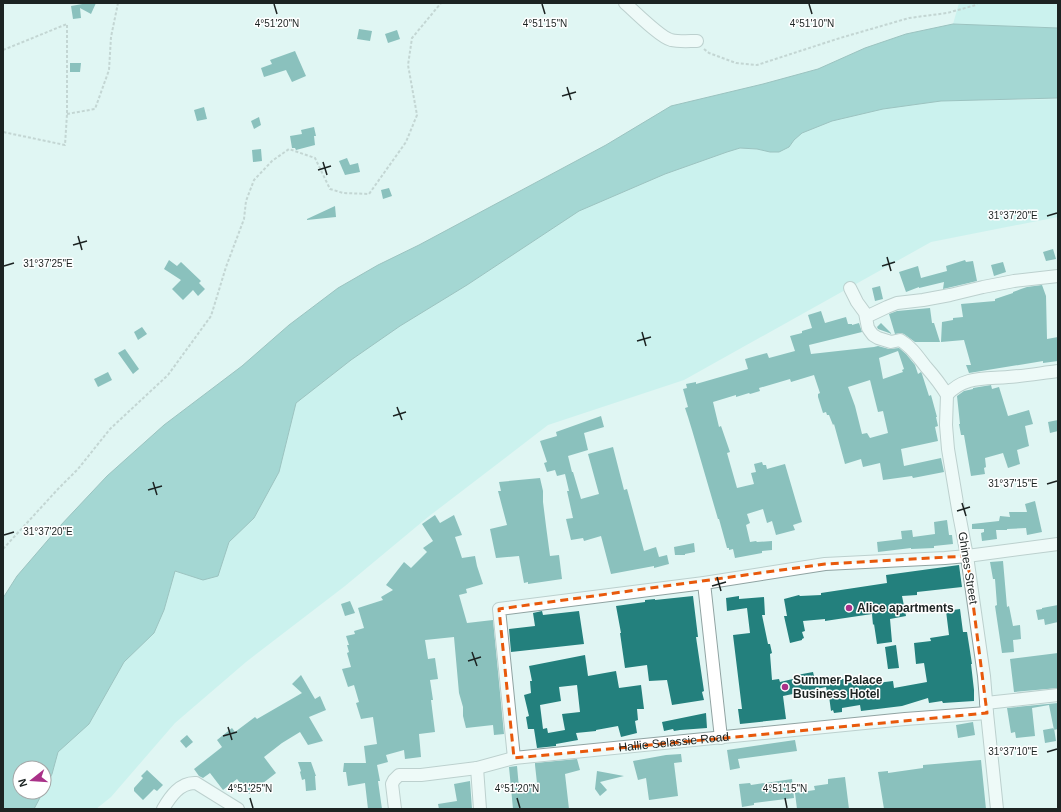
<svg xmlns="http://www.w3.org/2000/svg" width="1061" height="812" viewBox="0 0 1061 812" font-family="Helvetica,sans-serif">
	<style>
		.green { fill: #b2ede9 }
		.water { fill: #5bb1ad; stroke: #488683 }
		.building { fill: #23807d; fill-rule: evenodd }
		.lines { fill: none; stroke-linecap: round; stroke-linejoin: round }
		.street-casing { stroke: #90a3a2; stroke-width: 14 }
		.path { stroke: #a0b0ae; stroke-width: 2; stroke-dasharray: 3 2; stroke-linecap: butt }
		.street { stroke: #fff; stroke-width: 12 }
		.marked { fill: none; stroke: #e8590c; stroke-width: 3; stroke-dasharray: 8 5; stroke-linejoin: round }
		.ticks { fill: none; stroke: #1c2322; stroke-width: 1.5 }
		.poi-dot { fill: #a93188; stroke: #fff; stroke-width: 1.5 }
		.labels { text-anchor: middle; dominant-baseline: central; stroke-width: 3; stroke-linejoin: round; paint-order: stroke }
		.street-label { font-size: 12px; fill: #1c2322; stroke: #fff }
		.poi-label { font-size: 12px; font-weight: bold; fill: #1c2322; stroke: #fff; text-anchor: start }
		.ticks-label { font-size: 10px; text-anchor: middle; fill: #1c2322; stroke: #fff; stroke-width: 3; stroke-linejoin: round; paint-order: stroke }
	</style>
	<rect width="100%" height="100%" fill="#e0f5f3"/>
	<path class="green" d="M959,3h99v25l-105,-4z
		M1058,99v118l-127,25 -247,138 -136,45 -120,92 -83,69 -99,76 -71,61 -64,74 -15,12h-62l9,-17h1v-2l8,-16 6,-22 31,-28 35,-62 30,-29 10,-23 11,-39 28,9 15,-4 11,-34 25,-24 25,-46 17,-69 55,-43 49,-34 67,-41 112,-74 86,-37 62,-22 13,-4 17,1 13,3 19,-5 5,-7 8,-7 30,-12 51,-12 59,-8z"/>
	<path class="water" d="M953,24l105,4v70l-117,3 -58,8 -51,12 -30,12 -8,7 -5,7 -10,5h-9l-13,-3 -17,-1 -13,4 -62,22 -86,37 -112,74 -67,41 -49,34 -55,43 -17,69 -25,46 -25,24 -11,34 -15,4 -28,-9 -11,39 -10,23 -30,29 -35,62 -31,28 -6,22 -8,16v-22h-24v24h23l-9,17h-31v-211l14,-22 43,-50 47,-50 57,-51 78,-59 47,-41 49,-37 40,-23 41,-20 187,-100 65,-39 92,-22 55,-15 47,-21 41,-14z"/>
	<path class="building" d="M88,3h8l-5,11 -11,-6 1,10 -8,1 -2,-13z
		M359,29l13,2 -2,10 -13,-2z
		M397,30l3,9 -12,4 -3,-9z
		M295,51l11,25 -14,6 -6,-12 -22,7 -3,-9 11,-4 -2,-4z
		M70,63h11l-1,9h-10z
		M204,107l3,12 -10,2 -3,-11z
		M259,117l2,8 -7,4 -3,-8z
		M314,127l2,9h-2l1,9 -19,5 -1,-2h-3l-2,-12 12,-2 -1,-4z
		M261,149l1,12 -9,1 -1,-12z
		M347,158l3,7 8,-2 2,9 -15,3 -6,-14z
		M389,188l3,8 -9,3 -2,-9z
		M335,206l1,11 -29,3v-1z
		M1053,249l3,10 -10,2 -3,-9z
		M169,260l8,6 4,-4 20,19 -2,2 6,6 -7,7 -5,-6 -10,10 -11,-11 9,-9 -17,-11z
		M965,260l1,2 7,-1 4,20 -34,8 1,-7 -25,6v-1l-13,5 -7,-20 19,-6 3,12 26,-7 -1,-5z
		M1003,262l3,10 -12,4 -3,-11z
		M1042,285l4,11 1,43 11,-2v24l-15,2v-2l-74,12 -3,-8h5l-7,-25 -23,2 1,-20 11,-2v-2l10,-1 -2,-13 34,-3v-2l18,-6v-1l8,-3 6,-2z
		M880,286l3,13 -8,2 -3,-13z
		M930,308l2,15h2l6,19h-25l-11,-8 -3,-1 -6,1 -6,-20 8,-3z
		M821,311l4,12 21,-6 2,7h4v1l7,-2 3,9 -53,13 2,9 63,-7 4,-1 11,3 10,-1 7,6 9,11 3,9 3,-2 1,2 7,22 2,-1 6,22h-1l2,9 -3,1 3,14 -37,8 3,17 37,-8 3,14 -31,6 -1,-2 -29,4 -3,-17 -17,4 -2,-8 -16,5 -11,-40 -1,1 -4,-10h-2l-1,-3 -3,1 -5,-16v-3l2,-1 -6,-18 -23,7 -1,-3 -31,9 1,3 -10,3 -1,-1 -13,4v-2l-23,7 6,25 2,-1 9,26 -3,1 10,35 17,-4 -3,-11 5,-1 -2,-8 8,-2 1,3h3l1,4 18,-5 17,58 -9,3 2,5 -19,5 -4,-14 -5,2 -4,-14 -16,5 3,9 -4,2 4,17 6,-1 1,1 15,-1v9l-10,1v2l-27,5 -2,-9 -4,1v-2h-2l-8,-29h-1l-26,-89 -4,-13 -3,-9 3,-1 -5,-18 4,-1 -1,-4 10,-2v2l52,-15 -3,-10 22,-6 2,5 26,-7 -5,-15 12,-3v-2l10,-3 -4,-13zM898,351l6,18 -2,1 1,2 -20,7 -4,-21zM870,380l8,32 5,-1 5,22 -18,5 -3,-5 -5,1 -7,-28 -7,-19z
		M881,323l11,11 -14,-5 -1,-2z
		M142,327l5,7 -9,6 -4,-8z
		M125,349l14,20 -6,5 -15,-21z
		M108,372l4,8 -14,7 -4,-8z
		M991,385l1,4 7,-2 9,29 21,-6 4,14 -8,2 4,20 -12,4 3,14 -12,4 -5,-15 -18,5 1,9 -2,1 1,6 -14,2 -7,-41h-3l-2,-11h1l-3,-28 7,-5 9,-2v-1z
		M601,416l3,11 -20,6 4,17 -20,6 4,16h1l8,27 18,-5 -11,-40 25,-7 11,43 3,-1 17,62 12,-4 3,10 8,-2 2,9 -15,4v-2l-43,8 -10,-38 -17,5 -1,-3 -12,2 -5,-21 7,-1 -6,-27h2l-4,-17 -8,2 -2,-6 -8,2 -3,-9 3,-1 -7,-21 17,-5 -1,-4z
		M1058,420v11l-8,2 -2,-11z
		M540,478l3,13v11l3,24 4,30 9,-1 3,24 -34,5v-2l-4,1 -5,-27 -23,2 -6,-29 17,-4 -9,-34h3l-2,-9z
		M1035,501l7,31 -15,3 -1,-7 -19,1v1h-11l1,9 -15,2 -1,-8 3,-1v-3h-12v-5l27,-3 1,-5 10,1 -1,-5h18l-2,-8z
		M435,515l5,8 14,-8 8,20 -7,2 7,21 13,-2 2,10 6,18 -17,5 1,4 -8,2 8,28 26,-3 11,114 -10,1 -1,-10 -27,3 -3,-12v-9l-4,-14 -5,-56 -29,3 3,19 7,-1 3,21 -8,1 3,20h-2l4,32 -16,2 2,23 -16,2 -1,-9 -18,5 2,7 -11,3 3,16h-2l4,28h-14l-3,-26 -17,3 -2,-14h-3l1,-9h22l-2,-17 13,-2 -4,-27 -12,2 -5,-16 3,-1 -5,-17 -6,2 -6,-18 9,-2 -4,-14 2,-1 -2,-7h2l-3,-9 9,-2 -1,-3 10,-3 -6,-20 25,-8 -2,-3 12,-7 -7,-5 18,-23 7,6 16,-16 -4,-4 10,-7 -11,-17z
		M947,520l2,15h3l1,9 -19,2v2l-23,1v-1l-33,4 -1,-10 25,-3 -1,-8 11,-1 1,7 22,-3 -1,-12z
		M694,543l1,9 -10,2v1h-10l-1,-8z
		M1003,561l4,46 2,-1 4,20 7,-1 1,14 -8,1 1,12 -12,1 -7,-47 2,-1 -2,-26h-2l-3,-17z
		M959,565l3,22 -45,5v3l-15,1 4,20 -16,3 2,23 -15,2 -3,-20 -1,1 -1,-11 -47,7v-2l-22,2 2,10 -3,1 2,6 -2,1v1l-12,3 -6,-27h3l-3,-17 15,-4 1,1 21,-1v-2l66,-10 -1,-8z
		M693,596l5,41h-2l8,54 -2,1 2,8 -32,5 -5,-25 -18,1 -2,-16 -22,3 -5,-35h1l-5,-27 29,-4v-2l10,-1v1z
		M739,596v3l25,-2 1,18h-3l6,29h2l2,9 -2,1 2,26 7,-1 1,3 17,-4v-3l16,-3 2,8 19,-4 1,3h9l1,4 15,-3 1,5 32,-4 1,7 33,-6 -3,-19 -8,1 -2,-21 17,-2 -1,-3 19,-3 -3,-24 14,-2 3,23h4l5,32h-1l3,26v11l-31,2 -1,-2 -13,2 -1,-5 -26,8 -41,5 -1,-6 -18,3v4l-8,1 -1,-3 -2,1 -2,-15h-1l-2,-9 -43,9 3,23 -46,5 -2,-15h4l-9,-74 17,-2 -3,-25 -20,3 -1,-13z
		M350,601l5,12 -10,3 -4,-12z
		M1058,605v17l-13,3 -1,-6 -6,1 -2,-10 6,-1v-1z
		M542,611l1,4 36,-4 5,33 -73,8 -2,-23 26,-3 -2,-13z
		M896,645l3,23 -11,1 -3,-22z
		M1058,653v35l-44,4 -4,-33z
		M585,655l3,21 28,-5 3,17 22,-3 3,24h-7l1,11 -3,1 2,12 -16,4 -3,-11 -22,4v1l-20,2 2,7 -22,4v2l-19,2 -3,-19h-6l-2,-12 3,-1 -5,-21 7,-2 -1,-12h2l-3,-15zM577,685l3,27 -18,2 3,16 -17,3 -1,-5 -4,1 -3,-24 21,-4 -2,-14z
		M301,675l14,24 5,-3 6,14 -17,7 14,24 -15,4 -8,-13 -18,11 -18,14 12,16 -27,21 -12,-15 -14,11 -13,-17 -7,5 -4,-2 -5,-7 28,-22 -5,-7 15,-12 3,4 20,-15 2,2 45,-26 -10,-9z
		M1058,703v26l-4,1 -5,-25 -17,3 3,28 -19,2 -1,-6 -4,1 -4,-25z
		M706,713l1,15 -27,2 -6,1 -1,-2 -9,2 -2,-9z
		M973,722l2,13 -17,3 -2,-13z
		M1054,728l2,13 -11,2 -2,-13z
		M187,735l6,7 -7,6 -6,-7z
		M795,740l2,11 -59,8 2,9 -10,2 -3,-20z
		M681,754l1,8 -8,1 4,33 -29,4 -3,-22 -8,2 -5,-19 33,-6z
		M577,759l3,11 -15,4 4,35h-56l-4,-42 8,-1 2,22 18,-5 -2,-18v-2z
		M981,760l5,49h-102l-6,-37 10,-1v2l35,-5v-3z
		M298,762h13l5,14h-1l1,14 -10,1 -1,-12 -3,1 -2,-8 1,-1z
		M147,770l16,15 -6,6 -3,-2 -11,11 -9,-9v-3l9,-10 -2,-2z
		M597,771l27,5 -24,6 7,8 -7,6 -5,-7z
		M845,777l4,32h-52l-2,-16 20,-3 -1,-4 14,-2v-5z
		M792,779l2,19 -40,5v2l-12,2 -3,-23 11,-1 1,2z
		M470,781l2,28h-33l-1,-5 19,-3 -3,-17z"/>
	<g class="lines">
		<g class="street-casing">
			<g id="street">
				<path d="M625,3c9,8 36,35 46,37 8,2 18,1 26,1"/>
				<path d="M850,288l7,14 8,11 3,15 2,3 3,4 5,3 13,4 9,-2c12,7 18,17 26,27 8,9 15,18 21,28"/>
				<path d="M866,317l21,-10 10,-4 26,-3 27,-5 33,-8 31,-6 44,-5"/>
				<path d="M704,583l17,155"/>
				<path d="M986,703l72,-8"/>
				<path d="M514,758l-15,-149 205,-26 121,-19 120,-6 22,-2 91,-12"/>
				<path d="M477,768l3,41"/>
				<path d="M163,809c7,-12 17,-27 33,-26l42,26"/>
				<path id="s1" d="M395,809l-3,-25 2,-4 5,-5h22l56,-7 37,-10 391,-39 82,-6"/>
				<path d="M997,809l-10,-96 -3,-37 -17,-120 -9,-47 -10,-60 -2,-24 1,-30c16,-19 38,-16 61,-18 17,-1 33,-4 50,-6"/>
			</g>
		</g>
		<path class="path" d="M704,49l5,4 27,10 21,2 83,-27 69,-20 38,-5 29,-8 1,-2
			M3,50l64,-26v90l-2,31 -62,-13
			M67,114l28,-5 14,-39 2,-33 7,-34
			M3,549l55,-60 20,-20 32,-40 58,-54 43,-59 15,-49 18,-48 2,-18 8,-21 18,-19 17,-12 26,9 15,31 13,4 26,1 37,-52 11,-27 -9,-50 4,-27 29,-35"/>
		<use href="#street" class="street"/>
	</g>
	<path d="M0 0H1061V812H0ZM967,556l20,157 -473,45 -15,-149 326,-45z" fill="#e0f5f3" fill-opacity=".55" fill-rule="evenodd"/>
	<path class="marked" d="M967,556l20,157 -473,45 -15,-149 326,-45z"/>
	<path class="ticks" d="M274,4l3,10M542,4l3,10M809,4l3,10M567,87l4,13M562,96l14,-4M323,162l4,13M318,170l13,-4M1047,216l10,-3M78,236l4,14M73,245l14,-4M887,257l4,14M4,266l10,-3M882,266l13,-4M642,332l4,14M637,341l14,-4M397,407l5,13M393,416l13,-4M153,482l4,13M1047,484l10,-3M148,490l14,-4M962,503l4,13M957,511l13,-4M4,535l10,-3M717,577l4,14M712,586l14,-4M472,652l5,14M468,661l13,-4M228,727l4,13M223,736l14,-4M1047,752l10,-3M250,798l3,10M517,798l3,10M785,798l2,10"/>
	<g class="poi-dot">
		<circle cx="849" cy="608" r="4"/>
		<circle cx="785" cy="687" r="4"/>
	</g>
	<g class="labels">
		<g class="street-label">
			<text transform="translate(968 568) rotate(81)">Ghines Street</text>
			<text stroke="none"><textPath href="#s1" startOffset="314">Hallie Selassie Road</textPath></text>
		</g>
		<g class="poi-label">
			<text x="857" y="608">Alice apartments</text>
			<text x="793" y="680">Summer Palace<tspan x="793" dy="14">Business Hotel</tspan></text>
		</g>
	</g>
	<g class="ticks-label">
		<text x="277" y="27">4°51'20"N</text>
		<text x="545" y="27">4°51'15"N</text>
		<text x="812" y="27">4°51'10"N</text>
		<text x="1013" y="219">31°37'20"E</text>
		<text x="48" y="267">31°37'25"E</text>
		<text x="1013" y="487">31°37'15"E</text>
		<text x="48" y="535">31°37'20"E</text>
		<text x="1013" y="755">31°37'10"E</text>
		<text x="250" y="792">4°51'25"N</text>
		<text x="517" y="792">4°51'20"N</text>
		<text x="785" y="792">4°51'15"N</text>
	</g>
	<rect width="1061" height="812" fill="none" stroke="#1c2322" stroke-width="8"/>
	<g transform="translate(32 780) rotate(253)"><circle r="19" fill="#ffffff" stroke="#a4a7a7"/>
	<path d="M0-3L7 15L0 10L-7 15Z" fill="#a93188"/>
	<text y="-6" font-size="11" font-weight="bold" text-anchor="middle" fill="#1c2322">N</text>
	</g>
</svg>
